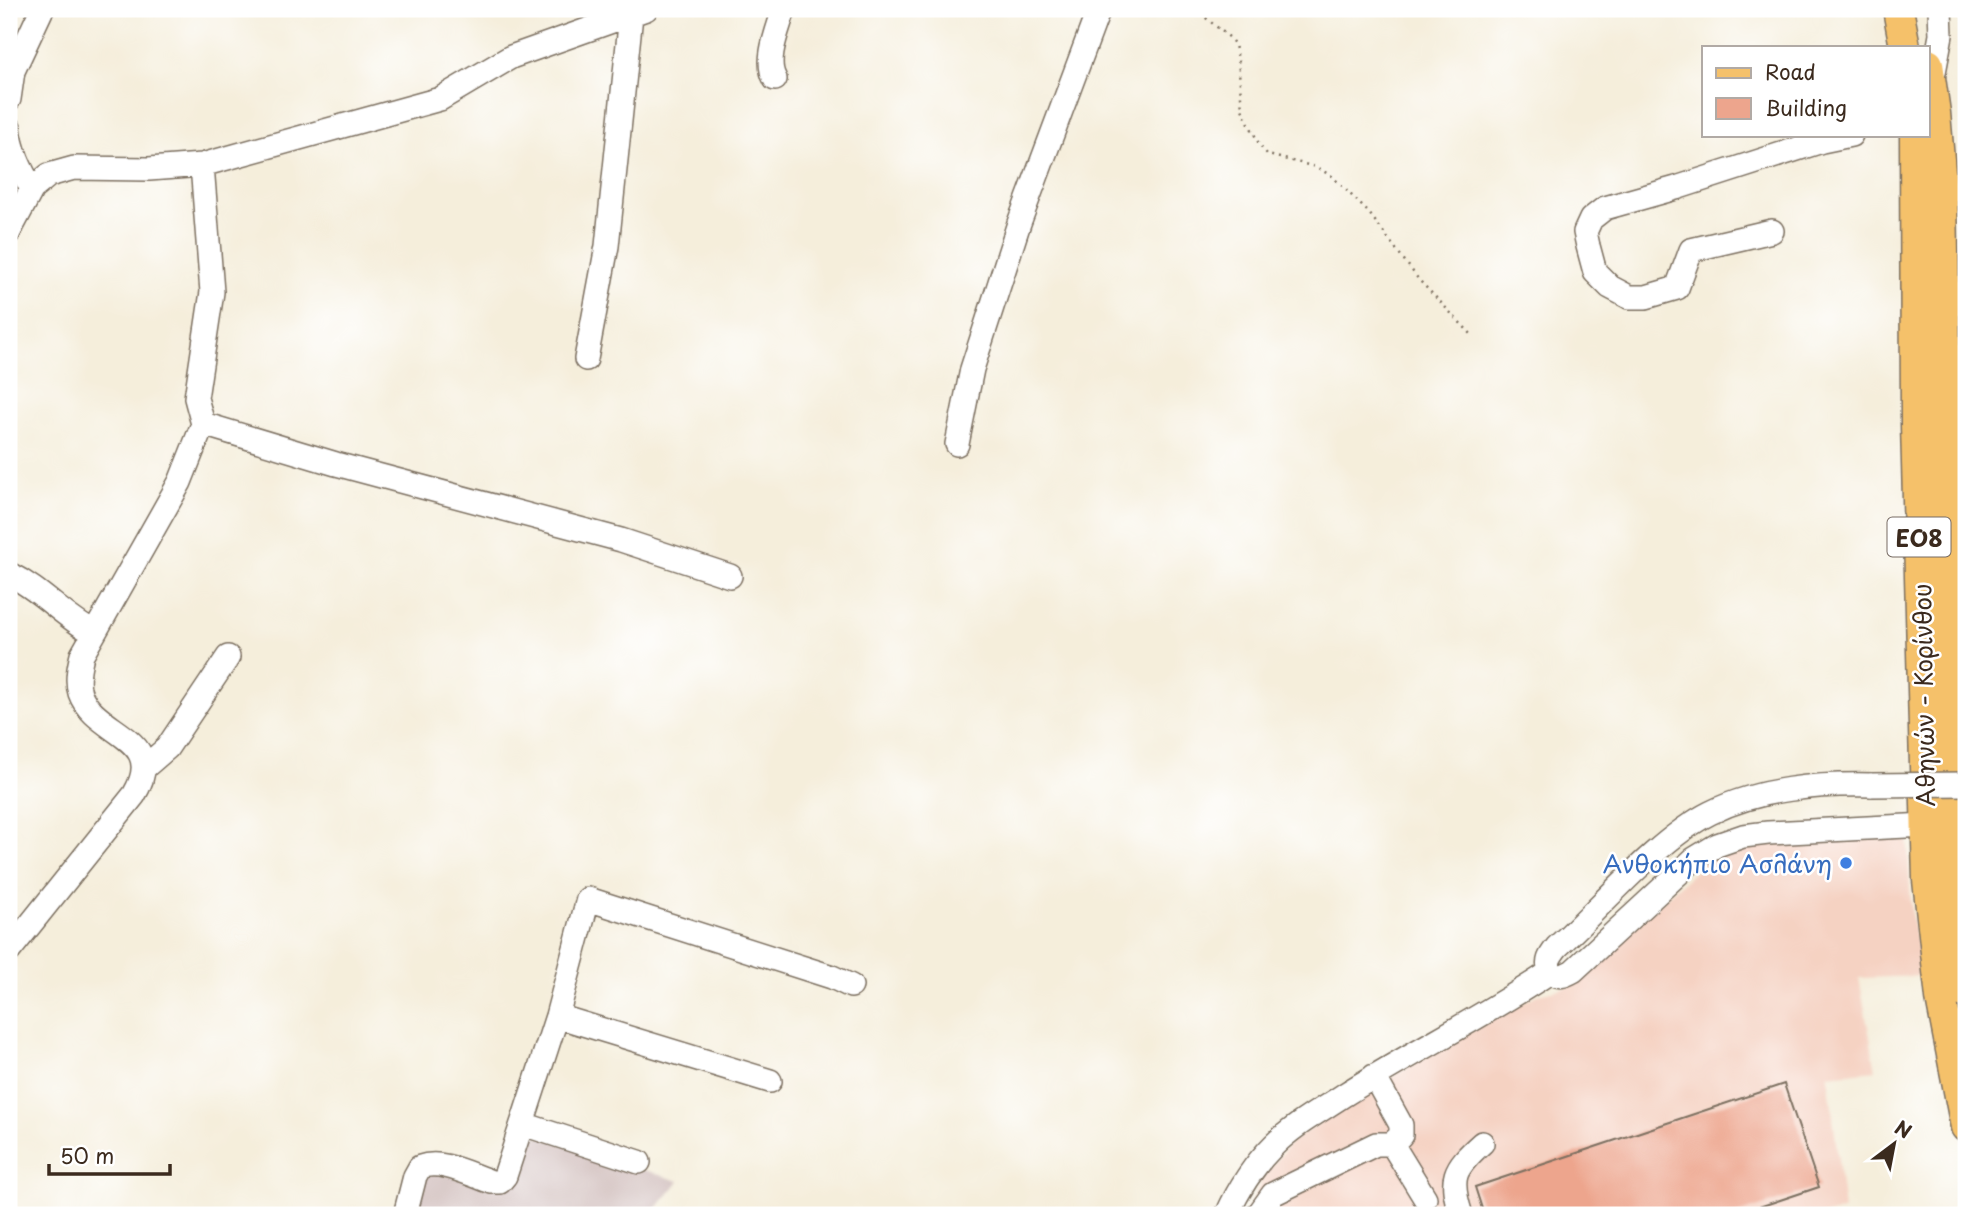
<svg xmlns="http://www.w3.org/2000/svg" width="1975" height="1224" viewBox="0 0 1975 1224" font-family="'Playpen Sans',sans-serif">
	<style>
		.built { fill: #f5d2c2 }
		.industrial { fill: #d1bfbd }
		.building { fill: #eda58d }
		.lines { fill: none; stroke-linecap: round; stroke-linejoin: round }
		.minor-casing { stroke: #7c6f60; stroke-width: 26 }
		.major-casing { stroke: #7c6f60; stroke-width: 33 }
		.path { stroke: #7c6f60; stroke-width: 2.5; stroke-dasharray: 2 5; stroke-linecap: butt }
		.minor { stroke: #fff; stroke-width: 23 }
		.major { stroke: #f5c16b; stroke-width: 30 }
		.minor-bridge-casing { stroke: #7c6f60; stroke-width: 26; stroke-linecap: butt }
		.minor-bridge { stroke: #fff; stroke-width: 23 }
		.shop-dot { fill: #3f7fe0; stroke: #fff; stroke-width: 2.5 }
		.labels { text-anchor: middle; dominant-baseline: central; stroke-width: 5; stroke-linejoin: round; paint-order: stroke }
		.shield { fill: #fff; stroke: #766a62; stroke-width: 2 }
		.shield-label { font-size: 23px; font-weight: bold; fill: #3b2a1e }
		.street-label { font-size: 24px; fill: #3b2a1e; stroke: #fff }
		.shop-label { font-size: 24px; fill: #366cbe; stroke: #fff; text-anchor: end }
	</style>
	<rect width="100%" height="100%" fill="#fff"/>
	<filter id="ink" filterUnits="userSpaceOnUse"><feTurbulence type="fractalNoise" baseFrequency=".0143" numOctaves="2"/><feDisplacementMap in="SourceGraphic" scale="14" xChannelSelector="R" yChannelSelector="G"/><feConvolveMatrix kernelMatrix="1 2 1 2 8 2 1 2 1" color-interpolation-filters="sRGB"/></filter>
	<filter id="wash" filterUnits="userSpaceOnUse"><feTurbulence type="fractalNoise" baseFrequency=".00686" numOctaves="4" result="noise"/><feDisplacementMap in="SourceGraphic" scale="28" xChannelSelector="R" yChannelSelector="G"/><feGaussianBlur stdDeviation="1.57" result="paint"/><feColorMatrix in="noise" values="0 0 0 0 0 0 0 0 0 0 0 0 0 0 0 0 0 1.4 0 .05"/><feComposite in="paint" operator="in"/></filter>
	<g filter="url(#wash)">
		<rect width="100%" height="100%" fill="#f5eedb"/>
		<path class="built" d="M1907,836l5,84 12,56 -65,2 17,92 -48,5 16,135 -16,5h-583l18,-37 28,-36 126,-81 122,-67 28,-7 137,-124 25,-17z"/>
		<path class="industrial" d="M523,1131l156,50 -28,34h-244l15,-45 68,15z"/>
		<g id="blocks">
			<path class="building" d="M1784,1084l35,103 -84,28h-251l-9,-28z"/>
		</g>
	</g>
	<g filter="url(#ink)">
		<use href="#blocks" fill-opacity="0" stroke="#7c6f60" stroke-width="2"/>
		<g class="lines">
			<g class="minor-casing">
				<path id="minor" d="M775,79c-11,-19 4,-51 9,-70
					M1932,83l9,-48 -1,-26
					M9,99l4,-28 29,-62
					M9,127c2,23 12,43 23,62
					M1772,231l-81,19 -14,38 -31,9h-17l-19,-10 -15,-15 -7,-26 -3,-14 6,-13 14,-11 71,-20 146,-47 29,-6
					M9,232l23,-43 17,-14 25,-7 75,1 53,-4 238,-66 71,-42 135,-48
					M586,359l21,-113 24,-231
					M203,424l133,40 285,76 109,36
					M957,444l15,-75 29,-90 18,-56 80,-214
					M1946,523l20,15
					M9,574c34,17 53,42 85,59
					M145,767l22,-19 61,-91
					M9,951l125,-156c35,-59 -39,-59 -54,-102 -4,-12 -1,-26 2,-38l98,-173 23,-58 -7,-26 16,-106 -10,-127
					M1550,972c9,6 14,4 23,-1l121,-112 23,-14 26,-9 25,-3 158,-8
					M1550,972c-4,-11 0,-16 7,-25 45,-41 100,-107 153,-134 50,-25 108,-29 162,-28
					M557,1016l213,65
					M523,1124l116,38
					M1392,1144l33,54
					M405,1215l10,-39 5,-9c23,-8 50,8 72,15h8l5,-6 52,-160 31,-117 244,78 19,9
					M1227,1215c12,-27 26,-49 47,-70 20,-20 46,-34 70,-50 68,-43 139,-78 206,-123
					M1258,1215l15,-21 103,-50h16l9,-9v-10l-27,-49
					M1461,1215c-12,-37 -8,-46 21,-72"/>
			</g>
			<g class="major-casing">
				<path id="major" d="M1898,9l7,38
					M1928,64l7,49 7,82 11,653 5,87 8,58
					M1915,135l1,289 12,456 13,118 25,129"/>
			</g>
			<path class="path" d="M1195,9l34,28 6,8 3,14 4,50 18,37 8,9 48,12 16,9 37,37 50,67 54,56"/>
			<use href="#minor" class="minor"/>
			<use href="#major" class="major"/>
			<g class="minor-bridge-casing">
				<path id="minor-bridge" d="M1872,785l94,-1"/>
			</g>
			<use href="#minor-bridge" class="minor-bridge"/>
		</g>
	</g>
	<circle class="shop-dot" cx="1846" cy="863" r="7"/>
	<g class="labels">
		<rect class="shield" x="1887.5" y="517.5" width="63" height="39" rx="5"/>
		<g class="shield-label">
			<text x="1919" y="537">ΕΟ8</text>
		</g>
		<g class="street-label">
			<text transform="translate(1923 695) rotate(-91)">Αθηνών - Κορίνθου</text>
		</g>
		<g class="shop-label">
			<text x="1832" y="863">Ανθοκήπιο Ασλάνη</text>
		</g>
	</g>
	<rect width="1975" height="1224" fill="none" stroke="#fff" stroke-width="35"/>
	<rect x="1702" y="46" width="228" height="91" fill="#ffffff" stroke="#b1aaa5" stroke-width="2"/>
	<rect x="1716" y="68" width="35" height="10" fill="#f5c16b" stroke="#b1aaa5" stroke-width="2"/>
	<text x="1765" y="80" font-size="21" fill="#3b2a1e">Road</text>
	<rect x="1716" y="98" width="35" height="21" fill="#eda58d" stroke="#b1aaa5" stroke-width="2"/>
	<text x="1765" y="116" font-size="21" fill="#3b2a1e">Building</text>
	<g transform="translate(1894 1144) rotate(32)" stroke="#ffffff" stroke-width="5" paint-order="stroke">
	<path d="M0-5L12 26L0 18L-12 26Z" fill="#3b2a1e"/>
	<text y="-10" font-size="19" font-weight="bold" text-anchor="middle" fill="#3b2a1e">N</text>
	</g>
	<path d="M49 1164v10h121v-10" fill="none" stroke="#3b2a1e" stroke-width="3.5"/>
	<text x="60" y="1164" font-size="21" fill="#3b2a1e" stroke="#ffffff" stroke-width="5" paint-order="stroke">50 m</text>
</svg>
